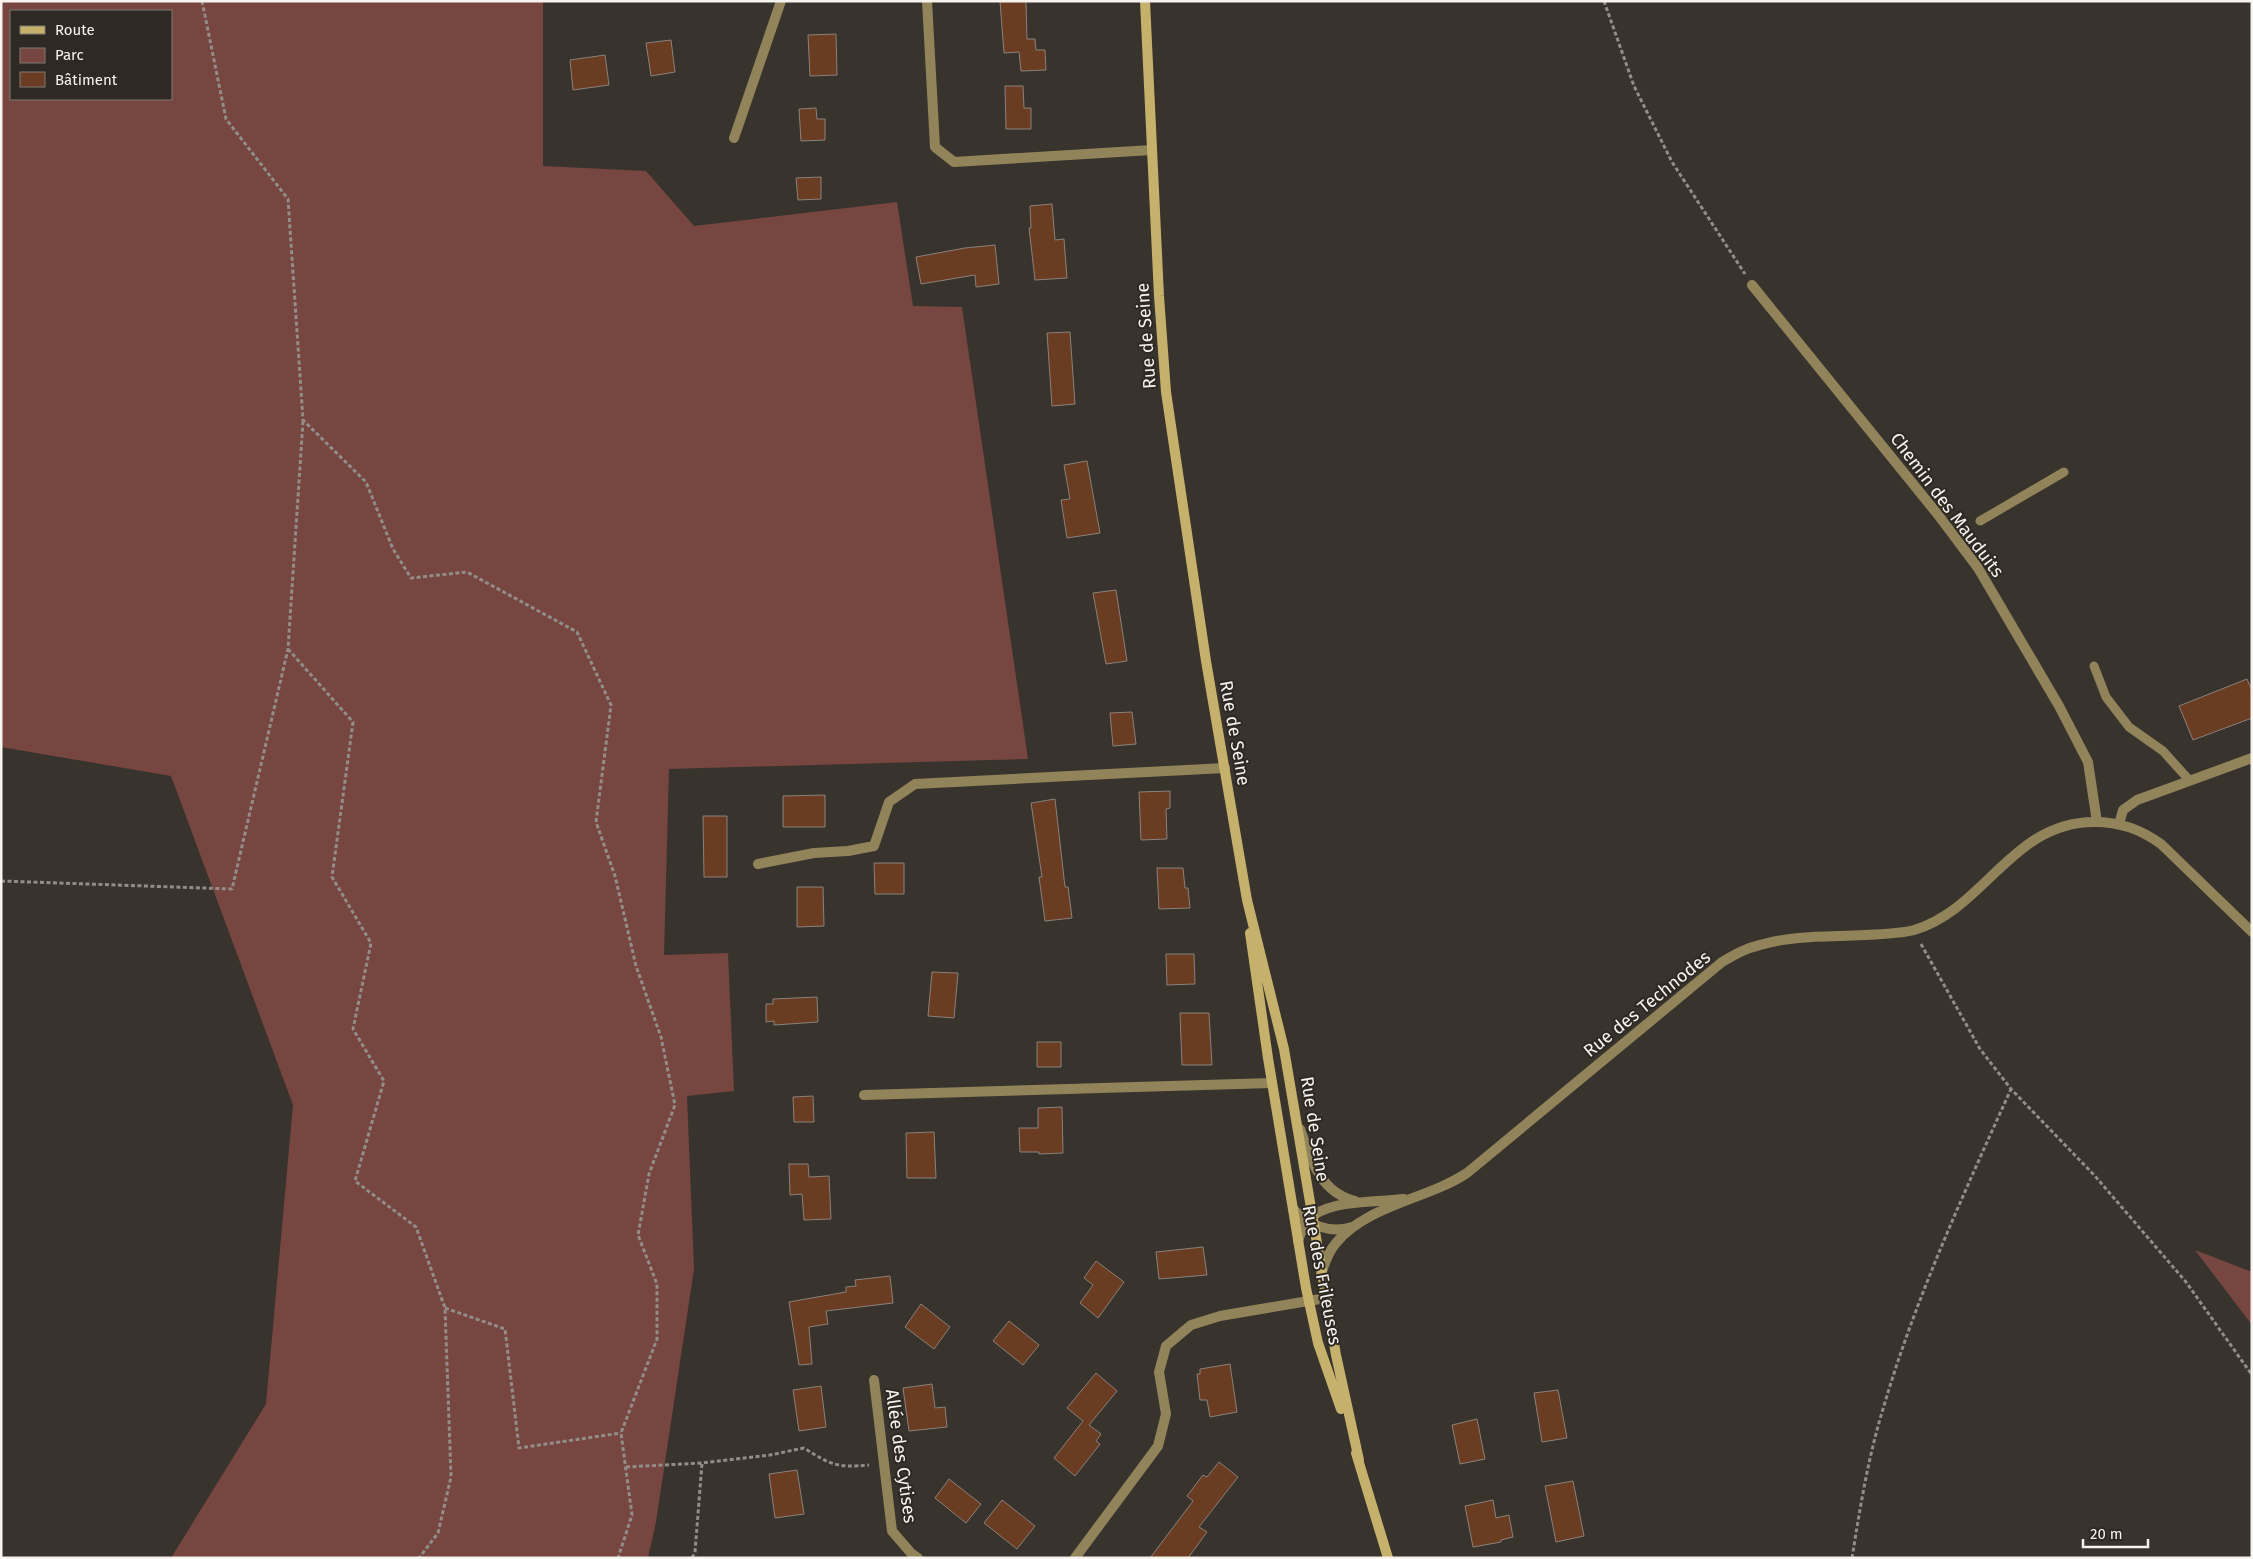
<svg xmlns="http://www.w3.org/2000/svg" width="2253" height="1559" viewBox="0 0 2253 1559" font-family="'Fira Sans',sans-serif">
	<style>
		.green { fill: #774641; fill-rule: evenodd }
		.building { fill: #6a3d23; stroke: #8b817c }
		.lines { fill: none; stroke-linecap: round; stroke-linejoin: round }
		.path { stroke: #928d88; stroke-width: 3; stroke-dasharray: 4 2.5; stroke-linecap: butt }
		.lane { stroke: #91845a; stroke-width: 9 }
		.street { stroke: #91845a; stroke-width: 10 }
		.secondary { stroke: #c6b16c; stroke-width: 10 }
		.labels { text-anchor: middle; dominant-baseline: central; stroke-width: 4; stroke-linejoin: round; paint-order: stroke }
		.street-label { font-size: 18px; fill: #f7f3ef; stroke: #2e2923 }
	</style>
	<rect width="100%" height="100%" fill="#39332d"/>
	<path class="green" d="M1,1h542v165l103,5 48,55 203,-24 16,104 49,1 66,452 -359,10 -5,186 64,-2 6,138 -47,5 7,173 -38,253 -8,36h-477l95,-154 27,-299 -122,-329 -170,-29zM11,11h160v88h-160z
		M2195,1250l57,22v53z"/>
	<path class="building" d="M1000,1h26l1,38h8l1,11h9l1,20 -25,1 -2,-19 -15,1z
		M836,34l1,41 -27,1 -2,-41z
		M671,40l4,32 -24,4 -5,-33z
		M605,55l4,30 -36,5 -3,-30z
		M1005,86h18l1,22h7v21h-25z
		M816,108l1,11h8v21l-24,1 -2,-32z
		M821,177v22l-23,1 -2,-22z
		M1052,204l3,36 9,-1 3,39 -32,2 -6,-52h2l-1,-22z
		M995,245l4,39 -23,3 -1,-12 -54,9 -5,-27 49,-9z
		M1070,332l5,72 -23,2 -5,-73z
		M1087,461l13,72 -33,5 -6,-38 9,-1 -6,-34z
		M1116,590l11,71 -21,3 -13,-71z
		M2247,679l5,12v27l-59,22 -14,-34z
		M1132,712l4,32 -23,2 -3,-33z
		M1170,791v17l-4,1 1,30 -26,1 -2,-48z
		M825,795v32h-42v-31z
		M1055,799l10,88h3l4,31 -27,3 -6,-44h3l-11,-74z
		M703,816h24v61h-23z
		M874,863h30v31h-29z
		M1157,868h26l2,20h3l2,20 -31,1z
		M797,887h26l1,39 -27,1z
		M1166,954h28l1,30 -28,1z
		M932,972l26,1 -4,45 -26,-2z
		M817,997l1,25 -44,3v-4l-8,1v-18h7v-5z
		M1180,1013h29l3,52h-30z
		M1037,1042h24v25h-24z
		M813,1096l1,26h-20l-1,-25z
		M1062,1107l1,46 -24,1v-2h-19l-1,-24h19v-20z
		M934,1132l2,46h-29l-1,-45z
		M789,1164h19l1,13 20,-1 2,43 -27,1 -2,-26 -12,1z
		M1203,1247l4,28 -48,4 -3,-27z
		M1096,1261l28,21 -26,36 -18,-15 13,-18 -9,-7z
		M890,1276l3,27 -67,8 2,13 -19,3 3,37 -13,1 -10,-63 57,-10v-5l10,-1 -1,-6z
		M921,1304l29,23 -16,22 -29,-22z
		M1009,1321l30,24 -16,20 -30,-24z
		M1230,1364l7,48 -27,5 -3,-17h-7l-3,-26h3v-5z
		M1096,1373l21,18 -28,34 12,9 -5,7 4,3 -25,32 -21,-18 29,-37 -16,-13z
		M932,1384l3,24 10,-1 2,20 -38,4 -6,-43z
		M821,1386l5,41 -27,4 -6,-41z
		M1558,1390l9,48 -25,4 -8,-49z
		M1477,1419l8,40 -25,5 -8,-39z
		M1219,1462l19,15 -39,50 8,5 -19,26h-38l43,-57 -6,-5 16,-21 4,2z
		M797,1470l7,44 -29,4 -6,-44z
		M949,1479l32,25 -15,19 -31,-25z
		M1573,1481l11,55 -28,6 -11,-56z
		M1002,1500l33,26 -18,23 -33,-26z
		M1493,1500l3,18 13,-3 4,22 -12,3v2l-28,5 -8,-41z"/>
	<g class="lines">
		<path class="path" d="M202,1l24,118 62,80 15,221 63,62 27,67 18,29 56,-6 110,60 34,73 -15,117 19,54 21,90 25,71 14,68 -26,69 -11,61 19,49v55l-36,94 11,82 -14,43
			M1604,1l30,85 38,76 73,112
			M288,649l65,73 -21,155 39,66 -18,86 31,52 -29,100 61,46 29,81 6,169 -13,56 -19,25
			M1,881l231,8 56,-240 15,-228
			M1921,944l59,105 31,40 84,87 91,106 66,93
			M445,1308l60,21 14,119 102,-15
			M626,1467l76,-4 68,-8 34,-7c27,17 33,20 65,17
			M692,1558l3,-6 7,-89
			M1852,1558c8,-50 16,-100 31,-149 32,-110 81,-216 128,-320"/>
		<path class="lane" d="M1980,521l84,-49
			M2094,666l12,31 23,30 34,24 27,30"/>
		<path class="street" d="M927,1l8,146 19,15 198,-12
			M734,138l47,-137
			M1752,285l187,231 39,52 81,138 29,56 9,60
			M2119,824l4,-14 14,-10 115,-42
			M758,864l56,-11 34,-2 26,-5 15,-44 26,-18 310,-16
			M864,1095l408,-12
			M1300,1129c11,31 20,63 55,72
			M1293,1209c15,16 37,25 59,18
			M1298,1241c3,-10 7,-20 16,-26 21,-15 64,-13 90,-16
			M1321,1274c4,-11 7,-22 15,-31 31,-38 92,-44 131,-70l255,-211c12,-7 24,-14 38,-17 33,-10 70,-8 105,-10 16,-1 34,-1 49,-5 71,-21 98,-108 180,-108 26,0 46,7 67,22l91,88
			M874,1380l18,151 19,22 7,5
			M1075,1558l83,-112 8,-32 -7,-42 7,-26 25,-21 29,-9 106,-18"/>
		<path class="secondary" d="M1145,1l14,295 7,96 40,269 41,239 37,149 52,306 23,105
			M1250,933l18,125 38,230 12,55 23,66
			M1356,1453l32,105"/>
	</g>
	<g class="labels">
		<g class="street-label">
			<text transform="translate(1146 336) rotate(-94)">Rue de Seine</text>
			<text transform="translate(1947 505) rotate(53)">Chemin des Mauduits</text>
			<text transform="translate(1235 733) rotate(80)">Rue de Seine</text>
			<text transform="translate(1647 1004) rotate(-39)">Rue des Technodes</text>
			<text transform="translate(1315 1129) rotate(81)">Rue de Seine</text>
			<text transform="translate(1322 1275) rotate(79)">Rue des Frileuses</text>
			<text transform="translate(901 1456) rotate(82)">Allée des Cytises</text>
		</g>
	</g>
	<rect width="2253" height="1559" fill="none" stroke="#f7f3ef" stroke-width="5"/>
	<rect x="10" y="10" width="162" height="90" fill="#2e2923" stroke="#7e7a75"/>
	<rect x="20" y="26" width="25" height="8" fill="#c6b16c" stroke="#7e7a75"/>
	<text x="55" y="35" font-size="15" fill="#f7f3ef">Route</text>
	<rect x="20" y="48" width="25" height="15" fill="#774641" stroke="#7e7a75"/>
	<text x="55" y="60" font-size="15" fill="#f7f3ef">Parc</text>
	<rect x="20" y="72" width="25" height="15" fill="#6a3d23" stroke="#7e7a75"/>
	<text x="55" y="85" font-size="15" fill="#f7f3ef">Bâtiment</text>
	<path d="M2083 1539v8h65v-8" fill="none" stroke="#f7f3ef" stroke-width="2.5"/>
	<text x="2090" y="1539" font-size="15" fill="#f7f3ef" stroke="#2e2923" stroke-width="4" paint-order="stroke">20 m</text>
</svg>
